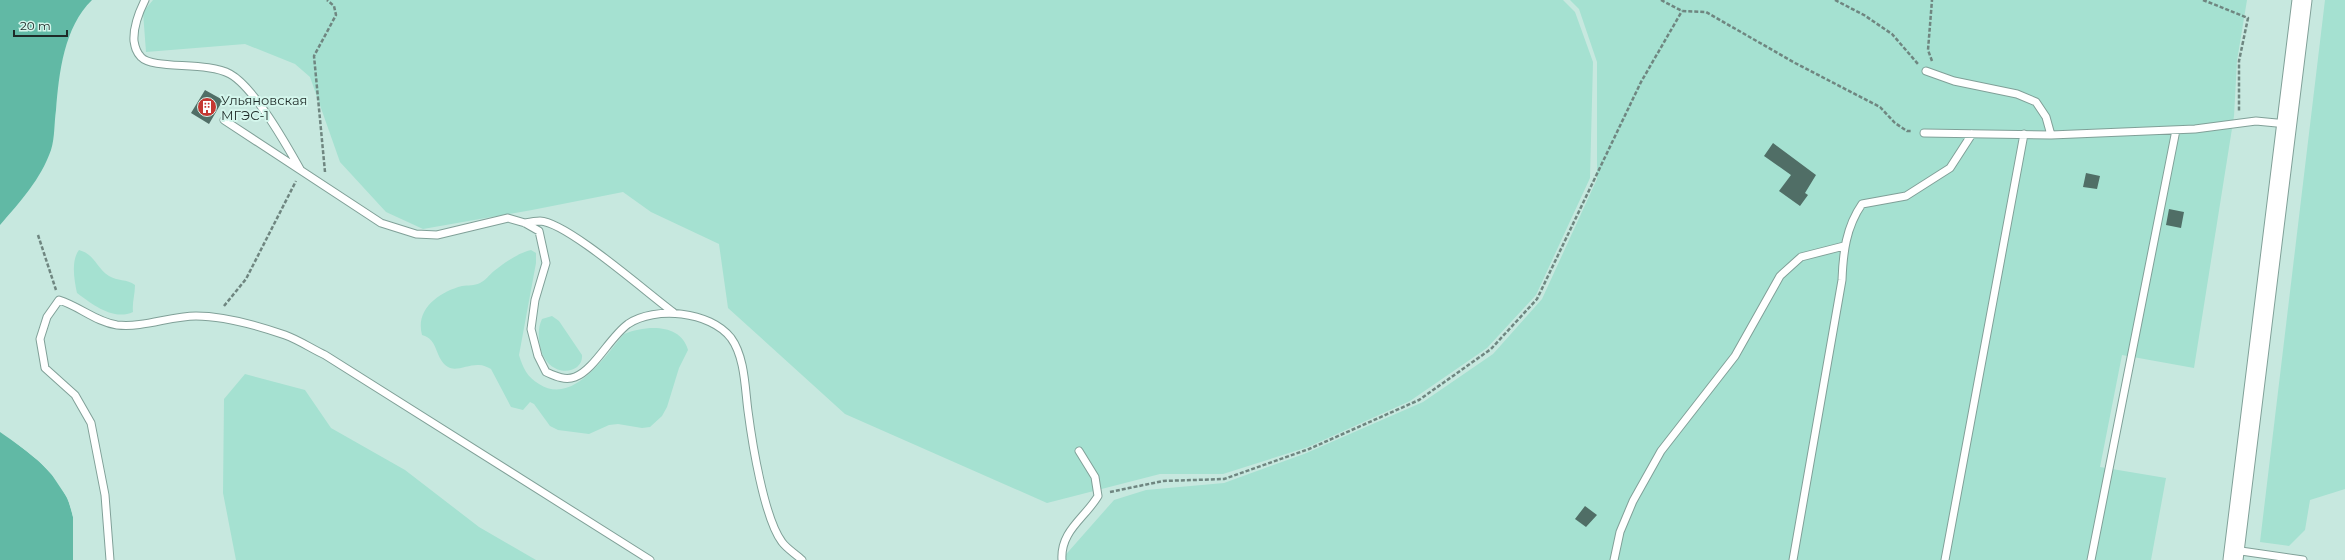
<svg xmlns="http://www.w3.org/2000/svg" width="2345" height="560" viewBox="0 0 2345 560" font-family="Montserrat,sans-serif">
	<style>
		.green { fill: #a5e1d1 }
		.water { fill: #61b9a5 }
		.pier { fill: #c7e8df }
		.building { fill: #506e66 }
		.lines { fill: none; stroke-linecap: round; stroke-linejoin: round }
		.lane-casing { stroke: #80a098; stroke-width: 9 }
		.secondary-casing { stroke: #80a098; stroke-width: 21 }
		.path { stroke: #6f8680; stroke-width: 2.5; stroke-dasharray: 4 2; stroke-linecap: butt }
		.lane { stroke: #fff; stroke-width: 7 }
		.secondary { stroke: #fff; stroke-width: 19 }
		.labels { text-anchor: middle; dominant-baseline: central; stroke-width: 4; stroke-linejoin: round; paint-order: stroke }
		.poi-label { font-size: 13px; fill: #1e2a27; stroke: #d4f6ec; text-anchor: start }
	</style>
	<rect width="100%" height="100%" fill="#c7e8df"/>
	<path class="green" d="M153,0h1410l12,12 18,50 -3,116 -54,117 -49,53 -77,53 -102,46 -85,27h-63l-113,29 -202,-89 -117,-106 -9,-64 -68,-32 -28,-20 -91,18 -109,19 -37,-17 -46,-50 -30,-85 -15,-13 -50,-20 -99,8 -3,-40z
		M1570,0h677l-10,61 -3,55 -40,252 -72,-13 -22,112 66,11 -15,82h-1090l53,-60 32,-10 78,-7 80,-29 119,-52 70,-48 49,-55 55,-120v-117l-18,-53z
		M2325,0h20v489l-35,11 -5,30 -16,16 -29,-4z
		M79,250c17,5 17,18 30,26 8,5 18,3 26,9 0,10 -3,17 -2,27 -20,9 -41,-8 -56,-19 -3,-13 -6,-33 2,-43z
		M531,250l5,3v10l-17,92c4,13 8,22 20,29 34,22 66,-28 85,-50 22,-9 57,-11 64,16l-9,18 -12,39 -5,9 -12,11 -8,1 -24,-4 -9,1 -20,9 -31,-4 -8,-4 -16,-22 -4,-2 -7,8 -12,-3 -20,-38c-4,-2 -8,-4 -12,-4 -10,-1 -23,7 -31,2 -14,-9 -9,-28 -26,-32 -7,-26 17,-43 40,-49 6,-1 12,0 18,-3 6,-3 9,-8 14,-12 10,-8 24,-18 37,-21z
		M552,316l7,5 23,34c2,20 -35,25 -42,-9 -2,-9 -2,-19 2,-27z
		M245,374l60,16 26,38 74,42 74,57 57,33h-300l-13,-67 1,-94z"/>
	<path class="water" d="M0,0h92c-28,27 -33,73 -36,110 -2,13 -1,27 -5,40 -10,29 -31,52 -51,75z
		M0,432c30,21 66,45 73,85 3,14 1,29 0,43h-73z"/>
	<path class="pier" d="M0,430l41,30 13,14 16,24 5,19v43h-2v-43l-5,-18 -16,-24 -12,-13z"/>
	<path class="building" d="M205,90l18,10 -14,24 -18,-11z
		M1773,143l43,32 -11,18 3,2 -8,11 -21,-15 12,-16 -27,-19z
		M2086,173l14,3 -3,13 -14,-2z
		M2169,209l15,3 -3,16 -15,-3z
		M1585,506l12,9 -11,12 -11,-8z"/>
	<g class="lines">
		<g class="lane-casing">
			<path id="lane" d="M145,0c-6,12 -12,26 -11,41 1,6 2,11 7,16 12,13 66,4 89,17 24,13 56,70 70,95
				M1926,71l28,10 63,13 19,8 10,15 5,18
				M224,120l157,103 35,11 21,1 71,-17 17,5 14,8 7,32 -11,37 -4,29 7,27 8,16c9,4 19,9 29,5 19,-7 35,-40 53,-53 27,-18 82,-13 103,14 14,19 14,51 17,73 4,31 16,107 34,131 5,7 14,12 20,18
				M1924,133l127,2 144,-6 61,-8 31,3
				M525,223c5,-1 10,-2 15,-2 27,1 107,72 133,91
				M2234,550l69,10
				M110,560l-5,-65 -14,-72 -16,-28 -30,-27 -5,-29 7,-22 12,-17c20,6 37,22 58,25 27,3 53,-9 79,-9 26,0 63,10 89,19 14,5 27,14 40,20l325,205
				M1062,560c-2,-29 23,-42 36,-64l-3,-19 -16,-26
				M1614,560l6,-28 13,-31 28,-50 74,-95 45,-80 21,-19 43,-11
				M1793,560l49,-280c1,-27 4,-53 20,-76l44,-8 44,-28 22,-34
				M1945,560l79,-426
				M2091,560l85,-430"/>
		</g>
		<g class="secondary-casing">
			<path id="secondary" d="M2233,560l69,-560"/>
		</g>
		<path class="path" d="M1661,0l21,11 24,1 89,51 85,44 15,16 12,8h5
			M1835,0l29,15 28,19 26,30
			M2203,0l45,18 -9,43v50
			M1932,61l-4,-11 4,-50
			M325,172l-11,-116 22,-41 -2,-9 -7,-6
			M38,235l18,55
			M224,306l22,-27 50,-98
			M1110,492l53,-11 61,-2 85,-30 110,-49 72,-51 46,-50 104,-217 41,-71"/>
		<use href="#lane" class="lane"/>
		<use href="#secondary" class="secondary"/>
	</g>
	<defs>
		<g id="building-disc" transform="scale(1)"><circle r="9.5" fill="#c53732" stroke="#d4f6ec"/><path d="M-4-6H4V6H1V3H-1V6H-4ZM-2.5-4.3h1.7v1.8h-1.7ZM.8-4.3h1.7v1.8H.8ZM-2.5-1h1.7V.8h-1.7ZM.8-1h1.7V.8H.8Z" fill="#fff"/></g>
	</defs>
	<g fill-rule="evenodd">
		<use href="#building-disc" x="207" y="107"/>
	</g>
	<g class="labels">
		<g class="poi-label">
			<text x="221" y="100">Ульяновская<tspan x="221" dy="15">МГЭС-1</tspan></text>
		</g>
	</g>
	<path d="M14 30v6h53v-6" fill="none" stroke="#1e2a27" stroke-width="2"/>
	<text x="20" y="30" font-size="12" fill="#1e2a27" stroke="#d4f6ec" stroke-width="3" paint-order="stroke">20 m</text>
</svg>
